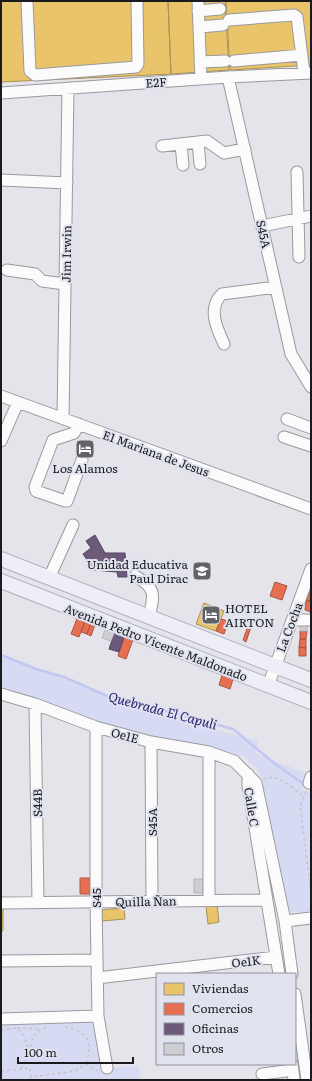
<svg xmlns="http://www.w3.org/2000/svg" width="312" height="1081" viewBox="0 0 312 1081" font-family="Literata,serif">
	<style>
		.green { fill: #d7daf3 }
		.homes { fill: #e9c46a; stroke: #ab9154 }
		.shops { fill: #e76f51; stroke: #aa5642 }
		.offices { fill: #6d597a; stroke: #54465f }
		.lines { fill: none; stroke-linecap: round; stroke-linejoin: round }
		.stream { stroke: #c2c7f2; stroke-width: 2.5 }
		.building { fill: #cdcdd2; stroke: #b5b5ba }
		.minor-casing { stroke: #99999e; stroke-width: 13 }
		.major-casing { stroke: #b1b2c0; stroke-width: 16 }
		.path { stroke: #c6c6c8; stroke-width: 1.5; stroke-dasharray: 3 3; stroke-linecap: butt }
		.minor { stroke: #fbfbfc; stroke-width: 11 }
		.major { stroke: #eeeff6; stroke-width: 14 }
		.labels { text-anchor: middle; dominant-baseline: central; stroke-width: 4; stroke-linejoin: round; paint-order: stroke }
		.street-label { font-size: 12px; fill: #1a1b1f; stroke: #e0e2ee }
		.poi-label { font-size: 12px; fill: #1a1b1f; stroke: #e0e2ee }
		.water-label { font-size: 13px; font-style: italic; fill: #2a2376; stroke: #e0e2ee }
	</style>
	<rect width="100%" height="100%" fill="#e4e4ea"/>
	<path class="green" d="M1,657l84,29 47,22 126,33 -3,12 53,21 -6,15 9,4v118l-22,2 -27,-134 -6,-11 -12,-11 -147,-32 -60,-26 -36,-12z
		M93,1020l7,48 38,-2 3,14h-140v-55z"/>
	<path class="homes" d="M1,1h167l3,73 -170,8z
		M168,1h57l4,69 -58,4z
		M226,1h85v64l-81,5z
		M204,603l20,8 -8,20 -20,-7z
		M217,905l2,17 -11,2 -2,-18z
		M124,908l1,11 -23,2 -1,-11z
		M1,909h2v22h-2z"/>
	<path class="shops" d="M275,582l12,4 -5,14 -12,-4z
		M311,589v12h-5z
		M306,601h5v11l-6,-2z
		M78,616l8,2 -7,19 -8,-3z
		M86,618l6,2 -5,14 -6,-2z
		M221,619l7,2 -4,13 -8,-3z
		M92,620l4,2 -5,14 -4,-2z
		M248,626l3,1 -5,15 -3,-2z
		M300,631h7l-1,8h-6z
		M125,634l9,3 -8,22 -8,-3z
		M300,639h6v9l-7,-1z
		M299,647l7,1v8h-7z
		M223,672l11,4 -4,13 -11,-4z
		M80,878h10v16h-10z"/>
	<path class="offices" d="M95,535l10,18h20l2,24h-9l-1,-5 -23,-2 -11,-16 8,-6 -5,-7z
		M115,631l10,3 -6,18 -10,-3z"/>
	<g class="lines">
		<path class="stream" d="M1,655l35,14 28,8 41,18 128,34 42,35 36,25"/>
	</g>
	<path class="building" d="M300,625h7v6h-7z
		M106,627l9,4 -4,10 -9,-3z
		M194,879h10v14h-10z"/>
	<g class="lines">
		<g class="minor-casing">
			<path id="minor" d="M27,1l3,70 5,4 101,-8 2,-3 -1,-63
				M198,1l3,78
				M198,11l22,-2
				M229,20l65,-5 3,2 7,56
				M199,27l24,-2
				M234,61l68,-6
				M200,62l25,-1
				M228,77l63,277 20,33
				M1,93l227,-16 83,-4
				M198,142l2,22
				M181,144l2,21
				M162,146l45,-5 17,12 21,-4
				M297,172l2,85
				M1,180l66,3
				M262,226l49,-10
				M7,270l28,4 7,7 23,3
				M224,344c-7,-15 -17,-36 -2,-50l54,-7
				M1,396l310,113
				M63,419l5,-331
				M287,419l24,9
				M79,424l-5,9 -21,7 -18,47 1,4 29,10h2l15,-41
				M284,437l27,9
				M1,441l17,-39
				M135,576c22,12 19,19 14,41
				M49,578l24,-53
				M292,620h19
				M268,686l43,-117
				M1,694l34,10 61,23 55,15 58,10 25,9 22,22 29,138 7,53
				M35,704l3,199
				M96,727v175l2,114 9,52
				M151,742l1,159
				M209,752v149
				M248,774v11l31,189
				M309,783l2,-6
				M1,903l266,-3
				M285,921l26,-3
				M1,961l96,-1
				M97,978l179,-21
				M295,994l12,86
				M1,1019l97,-3
				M292,1064l2,16
				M262,1074l24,-3"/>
		</g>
		<g class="major-casing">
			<path id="major" d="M1,559l310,121
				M1,581l310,121"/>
		</g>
		<path class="path" d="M263,779c17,-6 28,8 41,18
			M306,791l-6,15 11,86
			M65,1027c22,4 28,14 21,37
			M17,1028l22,1
			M1,1030l16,-2 6,6 7,19 -9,16
			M30,1053c2,-15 3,-23 19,-26
			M1,1071l29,-3 1,9
			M32,1080l-1,-3 44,-6 11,-7 12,7"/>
		<use href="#minor" class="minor"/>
		<use href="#major" class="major"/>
	</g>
	<defs>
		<g id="hotel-square" transform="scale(1)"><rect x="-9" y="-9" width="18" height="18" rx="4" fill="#616166" stroke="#e0e2ee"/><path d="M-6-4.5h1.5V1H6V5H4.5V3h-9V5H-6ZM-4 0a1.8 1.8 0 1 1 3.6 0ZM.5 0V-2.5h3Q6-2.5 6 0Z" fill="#fff"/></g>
		<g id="school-square" transform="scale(1)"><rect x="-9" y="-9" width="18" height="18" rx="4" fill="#616166" stroke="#e0e2ee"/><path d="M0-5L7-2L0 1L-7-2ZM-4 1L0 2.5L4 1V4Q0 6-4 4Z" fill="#fff"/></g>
	</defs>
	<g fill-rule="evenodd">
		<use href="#hotel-square" x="85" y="449"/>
		<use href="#school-square" x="202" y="571"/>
		<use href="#hotel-square" x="211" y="615"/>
	</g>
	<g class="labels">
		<g class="street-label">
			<text transform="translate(156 82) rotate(-4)">E2F</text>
			<text transform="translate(264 234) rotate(77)">S45A</text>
			<text transform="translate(66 254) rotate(-89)">Jim Irwin</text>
			<text transform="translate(156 453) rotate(20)">E1 Mariana de Jesus</text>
			<text transform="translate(289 627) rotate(-69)">La Cocha</text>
			<text transform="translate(156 642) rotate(21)">Avenida Pedro Vicente Maldonado</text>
			<text transform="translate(125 735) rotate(15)">Oe1E</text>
			<text transform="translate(37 803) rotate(-91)">S44B</text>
			<text transform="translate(252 807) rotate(81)">Calle C</text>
			<text transform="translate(152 822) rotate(-90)">S45A</text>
			<text transform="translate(96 898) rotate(-90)">S45</text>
			<text transform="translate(146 901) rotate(-1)">Quilla Ñan</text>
			<text transform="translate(246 961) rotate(-7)">Oe1K</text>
		</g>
		<g class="poi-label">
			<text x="85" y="468">Los Alamos</text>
			<text x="188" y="564" text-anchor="end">Unidad Educativa<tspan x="188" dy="14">Paul Dirac</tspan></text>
			<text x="225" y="608" text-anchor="start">HOTEL<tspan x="225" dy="14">AIRTON</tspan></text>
		</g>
		<g class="water-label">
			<text transform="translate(163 710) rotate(15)">Quebrada El Capuli</text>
		</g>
	</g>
	<rect width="312" height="1081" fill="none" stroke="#1a1b1f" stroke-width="4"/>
	<rect x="156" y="973" width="140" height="92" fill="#e0e2ee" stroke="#91929b"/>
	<rect x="164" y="983" width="20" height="12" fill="#e9c46a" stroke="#91929b"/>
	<text x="192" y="993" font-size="12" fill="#1a1b1f">Viviendas</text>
	<rect x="164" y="1003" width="20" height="12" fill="#e76f51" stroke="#91929b"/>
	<text x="192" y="1013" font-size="12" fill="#1a1b1f">Comercios</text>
	<rect x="164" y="1023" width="20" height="12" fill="#6d597a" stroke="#91929b"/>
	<text x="192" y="1033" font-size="12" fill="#1a1b1f">Oficinas</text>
	<rect x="164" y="1043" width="20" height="12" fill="#cdcdd2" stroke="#91929b"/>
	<text x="192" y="1053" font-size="12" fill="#1a1b1f">Otros</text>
	<path d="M18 1057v6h115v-6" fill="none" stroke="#1a1b1f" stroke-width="2"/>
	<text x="24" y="1057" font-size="12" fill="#1a1b1f" stroke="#e0e2ee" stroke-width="3" paint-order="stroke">100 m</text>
</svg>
